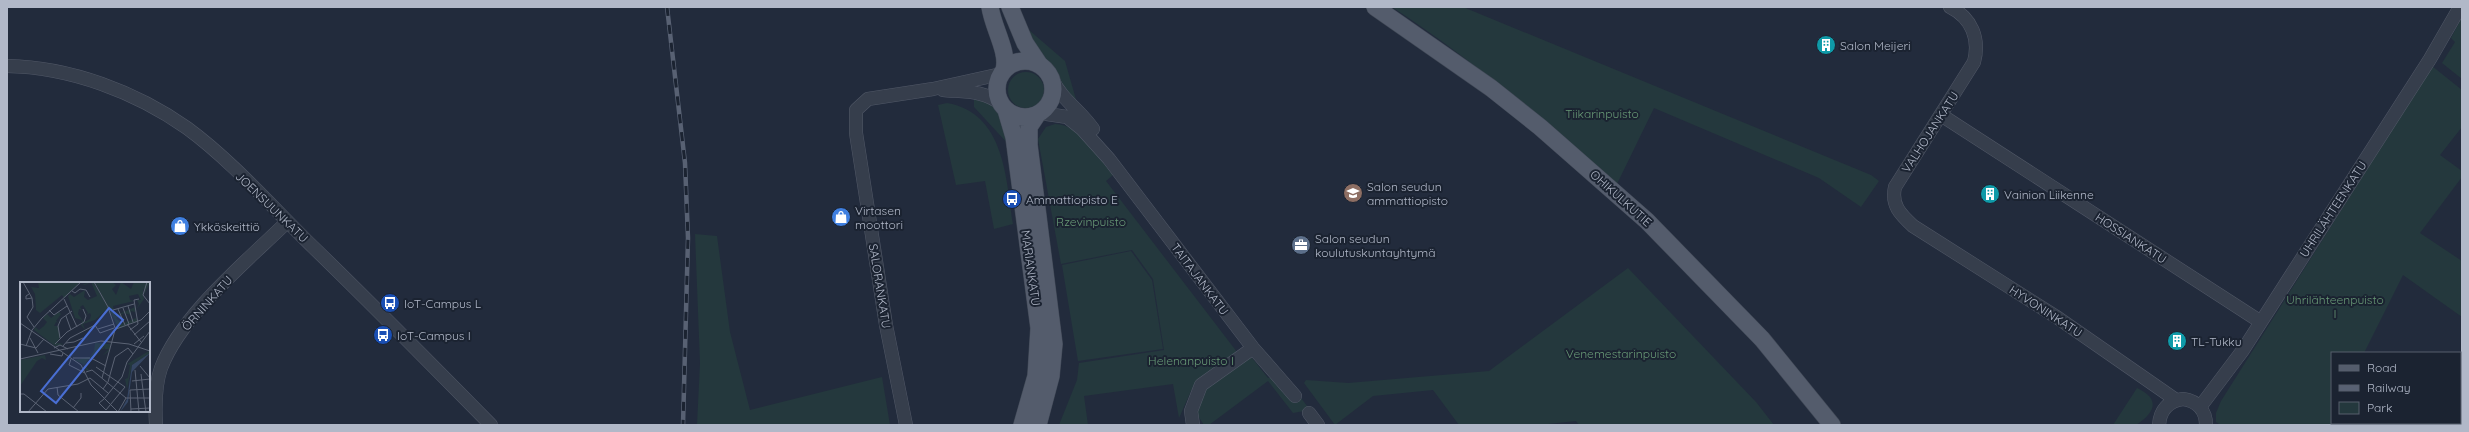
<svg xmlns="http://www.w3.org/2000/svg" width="2469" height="432" viewBox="0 0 2469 432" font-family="Quicksand,sans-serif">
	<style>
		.green { fill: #24383d }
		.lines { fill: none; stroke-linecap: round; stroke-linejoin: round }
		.minor-casing { stroke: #515867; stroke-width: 14 }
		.major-casing { stroke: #3f4755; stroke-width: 18 }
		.minor { stroke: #363e4c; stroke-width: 13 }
		.major { stroke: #545c6c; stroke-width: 17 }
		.rail-casing { stroke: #586173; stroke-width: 4.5 }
		.rail { stroke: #1b2331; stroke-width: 3; stroke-dasharray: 9; stroke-linecap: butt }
		.labels { text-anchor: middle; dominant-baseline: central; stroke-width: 4; stroke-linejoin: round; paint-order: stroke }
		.poi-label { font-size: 12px; fill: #b1b8c8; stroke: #1b2331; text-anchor: start }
		.park-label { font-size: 12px; fill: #689976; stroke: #1b2331 }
		.street-label { font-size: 12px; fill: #b1b8c8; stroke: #1b2331 }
		.inset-road { fill: none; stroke: #5b6374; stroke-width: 1 }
		.view { fill: #496ed3; fill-opacity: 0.15; stroke: #496ed3; stroke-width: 2 }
		.inset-edge { fill: none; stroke: #b1b8c8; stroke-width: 2 }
	</style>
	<rect width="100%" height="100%" fill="#222b3c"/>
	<path class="green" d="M1392,7h71l408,168 8,6 -18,26 -42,-29 -165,-70 -37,76c-72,-62 -145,-125 -225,-177z
		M2462,17v62l-20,-16 13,-21 -4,-4z
		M1029,30l36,31 12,42 -39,-48z
		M2432,66l30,24v37l-22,28 22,16v6l-42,56 42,28v56l-59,-42 -39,78h-32v70h43l-1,2h-153l-5,-3v-9l5,-12z
		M1008 90a18 18 0 1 1 36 0a18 18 0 1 1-36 0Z
		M974,96l24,10 12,40 -36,-39z
		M947,103c58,10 59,76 66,121l-19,5 -9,-48 -29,4 -18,-80z
		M1055,124c25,0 44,34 58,51l-7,6 131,171 -46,39 -12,27 -6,-34 -89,12 4,29h-29l18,-45 2,-17 85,-13 -11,-71 -21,-29 -71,14 -23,-125 8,-12z
		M695,234l22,2 13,96 20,78 132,-33 8,48h-193l3,-62z
		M1131,251l21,29 11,69 -85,12 -16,-96z
		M1628,268l128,134 18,23h-195l-3,-4 -37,4h-80l-26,-35 -60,6 -38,29 -31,-42 2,-3 42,3 141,-12z
		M1249,354l19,24 16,-3 26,35 -17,3 -25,-32 -59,44h-5l-10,-15 9,-22z
		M2137,388c24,11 18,25 -1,37h-23z"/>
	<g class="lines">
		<g class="minor-casing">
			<path id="minor" d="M1950,7c22,11 30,32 24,55l-79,125c-4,18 5,27 18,39l145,92 118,82
				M7,66c63,1 129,26 180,62 45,33 86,80 126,119 61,59 119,118 178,178
				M1052,79c10,21 28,31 41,50
				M943,90c21,2 41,0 58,14
				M1040,113l27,4 15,12 27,30 144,189 42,48
				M1941,115l320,207
				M2200,407l43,-57 187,-291 30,-52
				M1309,413l9,12
				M156,425c-1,-18 -1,-40 5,-57 20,-53 86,-107 126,-146
				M906,425l-20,-100 -30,-192v-23l12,-11 65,-10 68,-15
				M1193,425l-2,-14 10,-26 52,-37
				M2159,425c1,-15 9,-24 24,-26 14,2 23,11 23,26
				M2461,425l1,-1"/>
		</g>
		<g class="major-casing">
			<path id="major" d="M990,7c3,21 19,45 14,63
				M1010,7l15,36 14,21
				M1375,7l116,81 49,39 107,94 115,118 70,86
				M997 89a28 28 0 1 1 56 0a28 28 0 1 1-56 0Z
				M1006,110l8,27 25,191 -3,48 -14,49
				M1037,115l-8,12v18l25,199 -3,32 -13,49"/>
		</g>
		<use href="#minor" class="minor"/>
		<use href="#major" class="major"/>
		<g class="rail-casing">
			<path id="rail" d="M667,7l18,156 3,75 -5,187"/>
		</g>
		<use href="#rail" class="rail"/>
	</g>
	<defs>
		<g id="building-disc" transform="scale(1)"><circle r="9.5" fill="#0f9aa8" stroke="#1b2331"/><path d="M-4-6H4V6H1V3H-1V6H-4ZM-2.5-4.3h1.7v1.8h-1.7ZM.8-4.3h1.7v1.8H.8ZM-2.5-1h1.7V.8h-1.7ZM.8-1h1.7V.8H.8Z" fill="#fff"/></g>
		<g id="school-disc" transform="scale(1)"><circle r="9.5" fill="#8d6e63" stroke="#1b2331"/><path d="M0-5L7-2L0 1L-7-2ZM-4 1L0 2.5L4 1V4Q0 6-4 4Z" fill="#fff"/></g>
		<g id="bus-disc" transform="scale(1)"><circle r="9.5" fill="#1a4fb4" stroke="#1b2331"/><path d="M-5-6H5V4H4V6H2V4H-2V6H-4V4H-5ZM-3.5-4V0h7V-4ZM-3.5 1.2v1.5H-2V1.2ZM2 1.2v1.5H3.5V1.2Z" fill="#fff"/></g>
		<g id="shop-disc" transform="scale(1)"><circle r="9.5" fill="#3f7fe0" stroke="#1b2331"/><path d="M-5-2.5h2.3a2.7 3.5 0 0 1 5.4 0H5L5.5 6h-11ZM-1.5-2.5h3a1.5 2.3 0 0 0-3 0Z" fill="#fff"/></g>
		<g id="office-disc" transform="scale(1)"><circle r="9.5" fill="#5c6f8a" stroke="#1b2331"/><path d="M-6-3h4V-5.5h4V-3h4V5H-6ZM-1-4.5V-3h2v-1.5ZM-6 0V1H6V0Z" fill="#fff"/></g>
	</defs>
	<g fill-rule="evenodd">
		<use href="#building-disc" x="1826" y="45"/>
		<use href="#school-disc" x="1353" y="193"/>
		<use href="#building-disc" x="1990" y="194"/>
		<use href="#bus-disc" x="1012" y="199"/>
		<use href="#shop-disc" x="841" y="217"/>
		<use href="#shop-disc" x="180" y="226"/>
		<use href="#office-disc" x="1301" y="245"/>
		<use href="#bus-disc" x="390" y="303"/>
		<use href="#bus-disc" x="383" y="335"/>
		<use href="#building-disc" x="2177" y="341"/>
	</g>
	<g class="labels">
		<g class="poi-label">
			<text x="1840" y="45">Salon Meijeri</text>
			<text x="1367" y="186">Salon seudun<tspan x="1367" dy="14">ammattiopisto</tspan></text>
			<text x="2004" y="194">Vainion Liikenne</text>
			<text x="1026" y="199">Ammattiopisto E</text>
			<text x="855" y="210">Virtasen<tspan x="855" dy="14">moottori</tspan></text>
			<text x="194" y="226">Ykköskeittiö</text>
			<text x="1315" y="238">Salon seudun<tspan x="1315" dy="14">koulutuskuntayhtymä</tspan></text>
			<text x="404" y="303">IoT-Campus L</text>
			<text x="397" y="335">IoT-Campus I</text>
			<text x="2191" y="341">TL-Tukku</text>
		</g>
		<g class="park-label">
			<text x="1602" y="113">Tiikarinpuisto</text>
			<text x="1091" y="221">Rzevinpuisto</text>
			<text x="2335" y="299">Uhrilähteenpuisto<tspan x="2335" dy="14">I</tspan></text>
			<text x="1621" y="353">Venemestarinpuisto</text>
			<text x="1191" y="360">Helenanpuisto I</text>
		</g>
		<g class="street-label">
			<text transform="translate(1930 132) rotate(-57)">VALHOJANKATU</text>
			<text transform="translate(1621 198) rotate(42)">OHIKULKUTIE</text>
			<text transform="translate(272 207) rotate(44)">JOENSUUNKATU</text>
			<text transform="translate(2333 209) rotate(-57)">UHRILÄHTEENKATU</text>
			<text transform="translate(2131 238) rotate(33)">HOSSIANKATU</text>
			<text transform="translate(1031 268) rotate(82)">MARIANKATU</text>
			<text transform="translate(1200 279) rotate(53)">TAITAJANKATU</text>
			<text transform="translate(880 286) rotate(81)">SALORANKATU</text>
			<text transform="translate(207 303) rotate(-48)">ÖRNINKATU</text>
			<text transform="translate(2046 311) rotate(33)">HYVONINKATU</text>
		</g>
	</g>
	<g transform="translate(20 282)">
		<rect width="130" height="130" fill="#222b3c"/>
		<path d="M18,0h42l-16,16 -2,-3 -22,18 -4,-3 -1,-16 -4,-7 8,1zM70,0h4l14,26 -13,12 -12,4 2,6 -4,-5 1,-5 -7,-2 -7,-22 2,-2 4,3 11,-7 -1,7 4,3 9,-4 -6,-14 -6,3h-3zM63,23l5,8 -2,2 4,-2 1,2 -1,4 -6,3 -6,-8 1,-5 3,1 -2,-3zM75,0h17l4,3 -4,4 4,6 5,-13 10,7 3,-7h16l-6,13 1,-7 -2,2v4l1,5 -8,11 3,-6 -2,-4h4l-3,-6 -9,2 1,4 4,1 -21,5 2,10 20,-9v5l-4,-1v4l-7,-2 -8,5 6,6 14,-6 2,4 -14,3 3,1 -10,3 -2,4 3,-6zM39,30l2,2 -5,7 3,2 -3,-1 -2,4h4l2,11 -3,6 7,1 -9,2 -21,-16 1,-3 4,3 5,-4 3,-4 -4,-4 4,-4 4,4zM75,61l16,1 -2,7 -4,3 -3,2 7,-7h-4l-2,-4 1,4h-5l-10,10 -5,6 5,5 -2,1 -4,-7 -9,-4 16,-3 4,-6zM129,69l1,2 -18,12 -5,24 -2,-10 3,-1 2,-13 -3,-1zM25,73l1,5 -4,-2 -5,3 -17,25v-26z" fill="#24383d" fill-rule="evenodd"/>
		<path d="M130,71l-18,19 -4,30 -8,10 7,-13 5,-34z" fill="#354663"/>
		<path class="inset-road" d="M3,0l9,16 1,9 -6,10 7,10M74,0l14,25 7,21M127,0l-4,13 7,9M52,9l3,2 5,-4 6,1 4,7M9,12l-3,2v3l6,-1M44,17l13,28M108,24l5,16M103,26l6,16M98,27l7,16M29,28l5,5 13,-9M93,28l21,-6M46,34l5,14M0,41l61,42 10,20 27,27M107,42l14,18M78,47l16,-5M96,47l25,-9 9,-9M110,48l8,-6 -4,-24 5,-1M114,53l16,-14M10,56l8,15M40,56l-2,-12 3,-7 11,-8M46,61l8,-1 9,-4M0,62l16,4 8,-9M35,62l12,-12 17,-10 2,-6 -3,-7M114,62l10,-8M6,64l6,-16 10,-12 39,-36M43,64l7,-8 25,-13 5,8 14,-5M34,66l6,-3 8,4M30,72l12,2 1,-3M53,76h17M71,76l15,8M0,77l81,-18 28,3 21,7M51,77l-2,6 16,8M120,84l10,12M76,85l29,20 -19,23 -7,-7 5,-4M115,88l4,42M66,90l6,-2 34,28h24M121,92l3,24M82,96l13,-48M112,99l18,-2M37,105l1,8 21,17M83,107l5,-7 7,-25 13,-9 5,6M0,112h4l23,18M124,116l2,14M84,117l18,-22 5,-15 23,-31M53,126l8,-10v-5M111,127l19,-1M8,130l20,-23 30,-5 12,-6 18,15M98,130l8,-14M111,130l-1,-22 20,-1"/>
		<path class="view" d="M89,26l14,12 -67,83 -15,-12z"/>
		<rect width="130" height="130" class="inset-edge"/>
	</g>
	<rect width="2469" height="432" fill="none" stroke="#b1b8c8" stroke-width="16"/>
	<rect x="2331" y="352" width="130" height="72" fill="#1b2331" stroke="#575f6d"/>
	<rect x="2339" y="365" width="20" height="6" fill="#545c6c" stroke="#575f6d"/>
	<text x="2367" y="372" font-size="12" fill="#b1b8c8">Road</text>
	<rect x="2339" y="385" width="20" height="6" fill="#586173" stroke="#575f6d"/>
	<text x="2367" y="392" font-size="12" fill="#b1b8c8">Railway</text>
	<rect x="2339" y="402" width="20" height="12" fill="#24383d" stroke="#575f6d"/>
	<text x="2367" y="412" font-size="12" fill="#b1b8c8">Park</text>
</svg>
